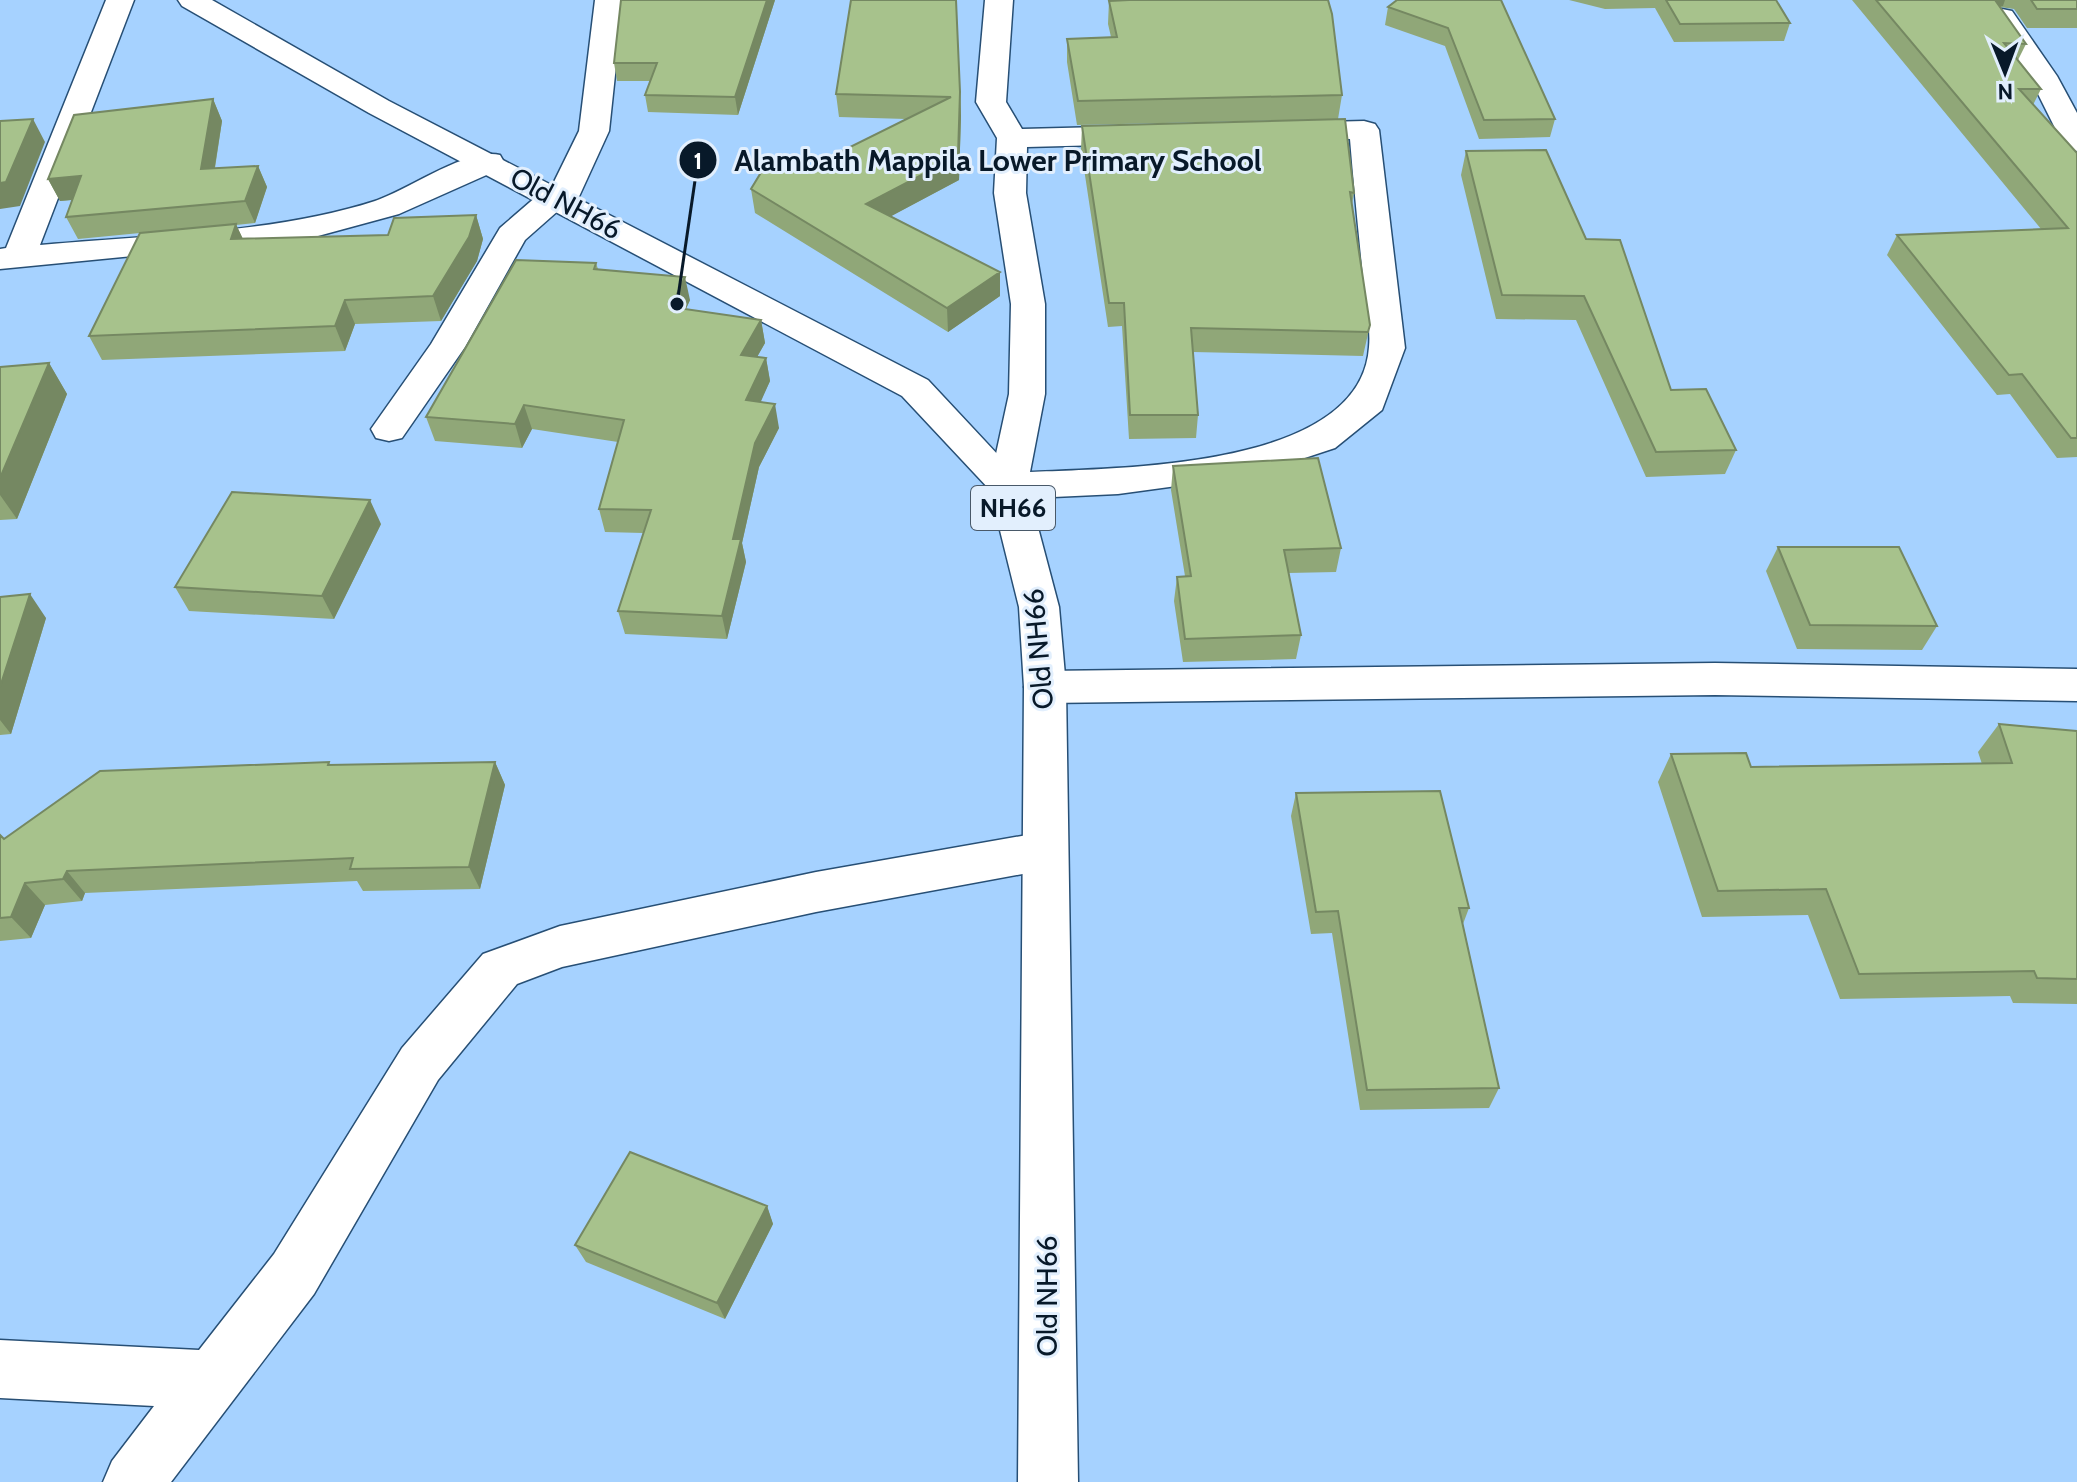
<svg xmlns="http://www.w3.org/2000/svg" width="2077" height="1482" viewBox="0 0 2077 1482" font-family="Cabin,sans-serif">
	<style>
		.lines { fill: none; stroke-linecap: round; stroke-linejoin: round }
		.street-casing { stroke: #274f75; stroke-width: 3 }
		.primary-casing { stroke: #274f75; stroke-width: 3 }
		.street { fill: #fff; fill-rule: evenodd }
		.primary { fill: #fff; fill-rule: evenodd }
		.wall { fill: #90a778 }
		.shaded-wall { fill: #758862 }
		.building { fill: #a7c28c; stroke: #758862; stroke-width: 2 }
		.labels { text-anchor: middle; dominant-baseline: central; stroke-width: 6; stroke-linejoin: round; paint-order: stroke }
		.shield { fill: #e2effd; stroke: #495969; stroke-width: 2 }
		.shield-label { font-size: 26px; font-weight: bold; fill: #081929 }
		.street-label { font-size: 28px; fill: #081929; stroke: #e2effd }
		.leader { fill: none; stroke: #081929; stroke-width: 3 }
		.callout-dot { fill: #081929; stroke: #e2effd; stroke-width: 3 }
		.mark-label { font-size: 24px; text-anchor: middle; font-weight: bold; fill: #fff }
		.callout-label { font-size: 30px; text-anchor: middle; font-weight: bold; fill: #081929; stroke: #e2effd; stroke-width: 6; stroke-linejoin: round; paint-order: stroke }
	</style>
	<rect width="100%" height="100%" fill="#a6d2ff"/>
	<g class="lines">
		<g class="street-casing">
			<path id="street" d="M106,0h28l-94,245c107,-10 233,-11 335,-44 33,-11 93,-54 125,-46l4,7 -4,7 -101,45 -92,25 -307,30v-20l6,-1z
				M595,0h28l-14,131 -32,70 -5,7 -13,2 -34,30 -60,107 -63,91 -13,3 -13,-3 -5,-9 60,-85 69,-116 44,-38 7,-2 28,-57z
				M985,0h28l-7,102 16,27 119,-3 11,3 4,6 -4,6 -11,3 -114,3 -1,46 19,111v90l-15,78c89,-4 331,-3 339,-125 2,-20 -4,-42 -5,-61 -5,-49 -10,-98 -14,-147l-75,-1 -4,-6 4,-6 11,-3 78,-2 11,3 4,6 26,218 -23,62 -47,38 -85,28 -132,18 -110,5 -14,-4 -5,-9 20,-92 2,-90 -17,-111 3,-55 -21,-36z
				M2002,9l10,2 45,65 20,37v38l-11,-3 -4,-6 -33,-66 -41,-59 4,-6z
				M1715,663l362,6v32l-362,-6 -670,8 -15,-5 -6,-11 6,-11 15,-5z
				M1044,832l16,6 7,13 -7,13 -16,6 -228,42 -254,55 -45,17 -79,96 -124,214 -143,188h-68l9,-21 42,-55 -154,-8v-58l199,10 75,-96 128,-206 81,-94 77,-28 256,-54z"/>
		</g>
		<g class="primary-casing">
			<path id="primary" d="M178,0h34l177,101 539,279 99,106 32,121 7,80 12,795h-60l6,-795 -5,-80 -29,-117 -88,-94 -533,-283 -187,-107z"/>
		</g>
		<use href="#street" class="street"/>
		<use href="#primary" class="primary"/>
	</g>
	<path class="wall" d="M775,0l-37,115 -90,-3 -3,-17 5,-14h-33l-3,-18z
		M956,0l5,116 -2,64 -68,36 109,56v24l-52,36 -193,-119 -4,-24 51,-18 104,-52 -67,-2 -3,-23z
		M1501,0l54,119 -5,18 -71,2 -34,-93 -60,-21 3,-18z
		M1569,0h207l14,23 -6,18 -110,1 -19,-34 -50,1z
		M1852,0h225v28h-50l-13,-19 -14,-2 26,37 -8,16 23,29 -8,16 44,48v304l-20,1 -47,-64 -13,1 -110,-140 10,-20 144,-6z
		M1109,1l233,94 -4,24 -261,6 -10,-63v-23l44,-2 -3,-13z
		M213,99l9,22 -7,47 43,-2 9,21 -12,36 -19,2 7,14 145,-4 88,-20 7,24 -6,22 -36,60 -86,3 -10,27 -243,9 -13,-24 51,-103 -62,6 -12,-22 6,-17 -12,1 -12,-22z
		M1082,126l272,67 -2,11 18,121 -7,31 -170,-4 5,63 -2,23 -67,1 -7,-113 -14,1 -27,-178z
		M1466,151l120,88 85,151 65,60 -11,24 -79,3 -70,-157 -80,-1 -35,-144z
		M596,263l2,6 92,31 -4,9 75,11 4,23 -8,14 9,1 4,23 -10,21 19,26 -20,39 -17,76 4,19 -19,77 -102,-5 -7,-23 25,-78 -38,-1 -6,-23 19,-67 -86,-13 -10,19 -87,-7 -9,-24z
		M49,363l18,31 -50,125 -17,1v-153z
		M1173,466l168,82 -5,24 -48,1 13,62 -5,24 -113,3 -9,-61 3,-24 8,-1 -14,-86z
		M381,524l-47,95 -145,-8 -14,-24z
		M1778,547l159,79 -15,24 -125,-1 -31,-78z
		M0,597l46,21 -35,116 -11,1z
		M1999,724l78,7v273l-64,-1 -3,-7 -170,3 -32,-84 -106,2 -44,-135 13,-28 80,13 231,-3 -4,-12z
		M329,762l1,3 165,-3 10,23 -25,104 -117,2 -6,-10 -272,12 -3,8 -37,4 -14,33 -31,3v-106l4,4z
		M1296,793l173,115 -6,16 36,164 -10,20 -129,2 -28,-177 -21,1 -20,-118z
		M767,1206l6,18 -48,95 -139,-57 -11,-17z"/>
	<path class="shaded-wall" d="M767,0h8l-37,115 -3,-18z
		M1993,0h12l-2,6 -12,2z
		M960,92l1,24 -2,64 -90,48 -3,-24z
		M213,99l9,22 -11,70 -10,-22z
		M33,119l12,23 -25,64 -20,3v-26z
		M258,166l9,21 -12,36 -10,-22z
		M81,176l11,22 -32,3 -12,-22z
		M476,215l7,24 -6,22 -36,60 -8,-25z
		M236,224l11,24 -16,-9z
		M1000,272v24l-52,36 -1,-24z
		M685,277l5,23 -14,30 -5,-23z
		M345,300l10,24 -10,27 -10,-25z
		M761,320l4,23 -20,35 -4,-23z
		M766,358l4,23 -19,43 -5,-24z
		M49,363l18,31 -50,125 -17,-24v-17z
		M775,404l4,24 -20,39 -17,76 4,19 -19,77 -5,-23 11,-77 22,-96z
		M524,405l8,24 -10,19 -7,-24z
		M370,500l11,24 -47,95 -12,-23z
		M30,594l16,24 -35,116 -11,-14v-33z
		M495,762l10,23 -25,104 -11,-22z
		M67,871l18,22 -3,8 -19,-22z
		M25,883l20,22 -14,33 -20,-21z
		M767,1206l6,18 -48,95 -8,-16z"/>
	<path class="building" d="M621,0h146l-32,97 -90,-2 12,-32h-43z
		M851,0h105l4,92 -2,64 -92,48 134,68 -53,36 -196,-119 20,-33 31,15 149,-74 -115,-3z
		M1129,0h199l4,14 10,81 -264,6 -11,-62 50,-2 -8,-36z
		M1397,0h104l54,119 -71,1 -36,-92 -60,-21z
		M1666,0h110l14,23 -110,1z
		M1876,0h119l31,44 -22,-1 37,46h-22l58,64v285h-6l-49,-64 -13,1 -112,-140 171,-7z
		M2031,0h46v9h-40z
		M213,99l-12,70 57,-3 -13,35 -179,16 15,-41 -33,3 26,-64z
		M33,119l-27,63 -6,1v-62z
		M1345,119l9,74 -4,-1 20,133 -2,7 -177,-4 7,87h-68l-6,-112h-15l-27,-177z
		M1546,150l40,89 34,1 51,150 35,-1 30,61 -80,2 -72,-156 -82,-1 -36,-144z
		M476,215l-7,22 -36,59 -88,4 -10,26 -246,10 51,-103 96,-9 -5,15 157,-4 6,-17z
		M516,260l80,3 -2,6 91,8 -14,30 90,13 -20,35 25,3 -20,42 29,4 -20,39 -22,96h8l-19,77 -104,-5 33,-101 -52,-1 25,-89 -100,-15 -9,19 -89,-7z
		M49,363l-49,115v-111z
		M1318,458l23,90 -57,2 17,85 -116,4 -8,-62 14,-1 -18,-110z
		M232,492l138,8 -48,96 -147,-9z
		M1778,547h121l38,79 -127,-1z
		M30,594l-30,93v-90z
		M1999,724l78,7v248l-40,-1 -3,-7 -175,3 -33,-85 -108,2 -47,-137 75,-1 5,14 261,-4z
		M329,762l-1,3 167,-3 -26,105 -119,2 3,-11 -286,13 -4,8 -38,4 -14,34 -11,1v-83l4,4 96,-68z
		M1440,791l29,117h-10l40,180 -132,2 -29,-179 -22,1 -20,-119z
		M630,1152l137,54 -50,97 -142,-58z"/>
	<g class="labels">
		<rect class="shield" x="971" y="486" width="84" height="44" rx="6"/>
		<g class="shield-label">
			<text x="1013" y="508">NH66</text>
		</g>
		<g class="street-label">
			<text transform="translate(566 203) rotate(28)">Old NH66</text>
			<text transform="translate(1038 649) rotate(-95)">Old NH66</text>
			<text transform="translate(1047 1296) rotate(-90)">Old NH66</text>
		</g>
	</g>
	<path class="leader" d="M677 304L698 160"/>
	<g class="callout-dot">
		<circle cx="677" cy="304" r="8"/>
		<circle cx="698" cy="160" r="20"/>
	</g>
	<g class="mark-label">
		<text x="698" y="169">1</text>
	</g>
	<g class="callout-label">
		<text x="998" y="171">Alambath Mappila Lower Primary School</text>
	</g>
	<g transform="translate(2005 72) rotate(179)" stroke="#e2effd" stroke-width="6" paint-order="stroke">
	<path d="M0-6L14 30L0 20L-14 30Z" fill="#081929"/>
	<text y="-12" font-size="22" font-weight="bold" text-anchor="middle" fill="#081929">N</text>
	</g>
</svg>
